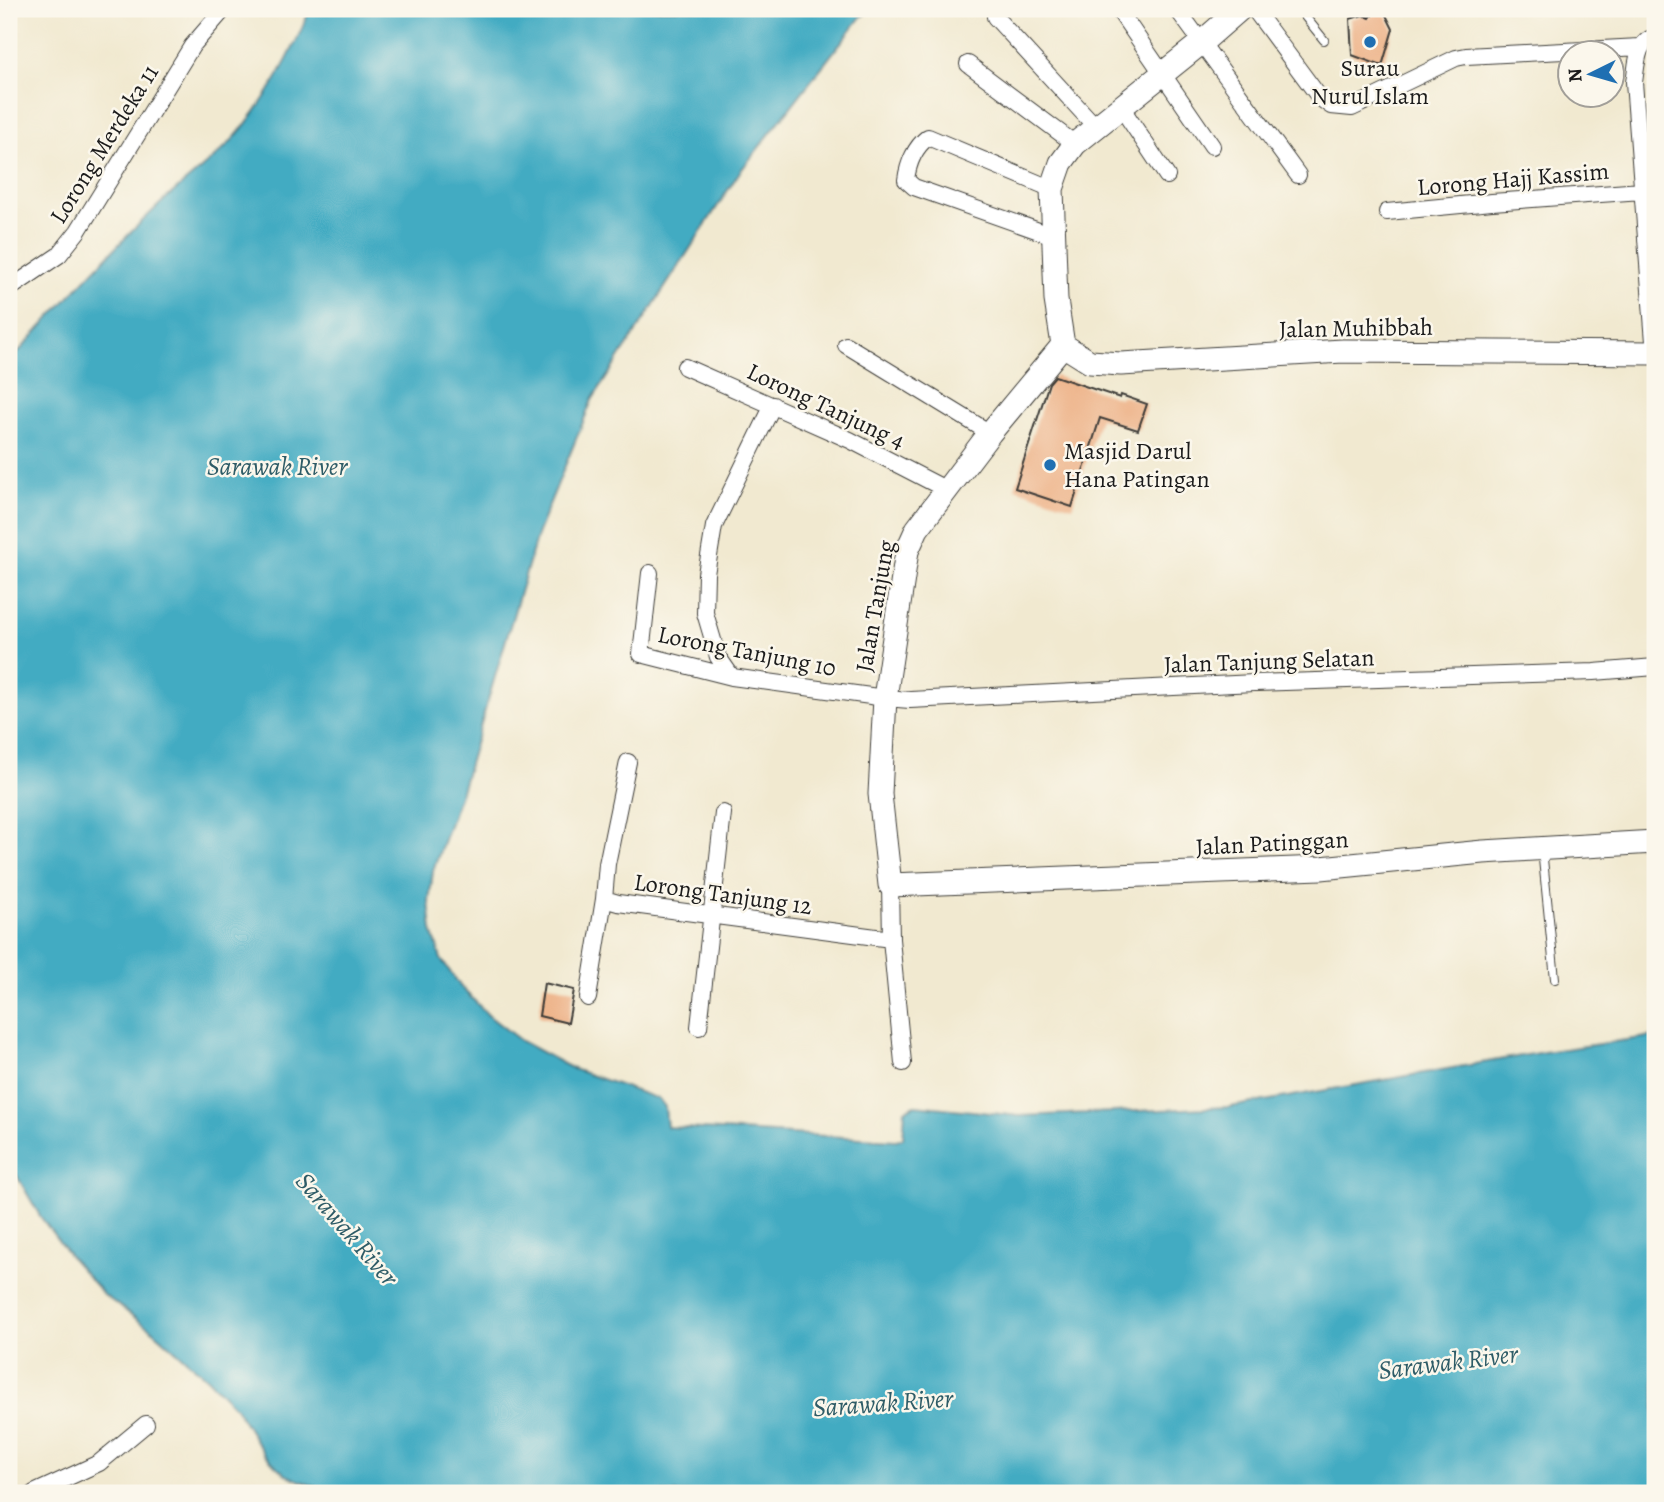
<svg xmlns="http://www.w3.org/2000/svg" width="1664" height="1502" viewBox="0 0 1664 1502" font-family="Alegreya,serif">
	<style>
		.water { fill: #43abc2; stroke: #30646f; stroke-width: 2 }
		.building { fill: #eeb58c }
		.lines { fill: none; stroke-linecap: round; stroke-linejoin: round }
		.lane-casing { stroke: #3c3b37; stroke-width: 10 }
		.street-casing { stroke: #3c3b37; stroke-width: 18 }
		.secondary-casing { stroke: #3c3b37; stroke-width: 25 }
		.lane { stroke: #fff; stroke-width: 8 }
		.street { stroke: #fff; stroke-width: 16 }
		.secondary { stroke: #fff; stroke-width: 23 }
		.poi-dot { fill: #1f6fb2; stroke: #fbf7ec; stroke-width: 2.5 }
		.labels { text-anchor: middle; dominant-baseline: central; stroke-width: 5; stroke-linejoin: round; paint-order: stroke }
		.poi-label { font-size: 24px; fill: #1c1c1c; stroke: #fbf7ec }
		.street-label { font-size: 24px; fill: #1c1c1c; stroke: #fbf7ec }
		.water-label { font-size: 26px; font-style: italic; fill: #2e5c67; stroke: #fbf7ec }
	</style>
	<rect width="100%" height="100%" fill="#fbf7ec"/>
	<filter id="ink" filterUnits="userSpaceOnUse"><feTurbulence type="fractalNoise" baseFrequency=".0143" numOctaves="2"/><feDisplacementMap in="SourceGraphic" scale="14" xChannelSelector="R" yChannelSelector="G"/><feConvolveMatrix kernelMatrix="1 2 1 2 8 2 1 2 1" color-interpolation-filters="sRGB"/></filter>
	<filter id="wash" filterUnits="userSpaceOnUse"><feTurbulence type="fractalNoise" baseFrequency=".00686" numOctaves="4" result="noise"/><feDisplacementMap in="SourceGraphic" scale="28" xChannelSelector="R" yChannelSelector="G"/><feGaussianBlur stdDeviation="1.57" result="paint"/><feColorMatrix in="noise" values="0 0 0 0 0 0 0 0 0 0 0 0 0 0 0 0 0 1.4 0 .05"/><feComposite in="paint" operator="in"/></filter>
	<g filter="url(#wash)">
		<rect width="100%" height="100%" fill="#f1e9d0"/>
		<path class="water" d="M310,9h561l-10,8 -122,156 -147,227 -54,132 -77,259 -28,80 -4,30 3,29 9,29 20,28 28,29 32,25 52,28 86,30 6,8 2,20 229,13 7,-2 2,-28 10,-5 105,11 210,-9 314,-55 111,-16v457h-1324l-45,-18 -22,-21 -29,-47 -27,-28 -52,-46 -52,-38 -32,-36 -32,-43 -31,-54v-800c49,-53 98,-108 151,-158 24,-23 53,-42 75,-67 31,-35 58,-84 75,-128z"/>
		<g id="blocks">
			<path class="building" d="M1383,9l10,20 -11,37 -30,-11 -2,-36 13,-4 7,3 5,-7z
				M1055,376l65,22 1,-3 26,9 -9,26 -38,-12 -28,89 -57,-19 34,-105z
				M544,983l30,7 -6,33 -29,-7z"/>
		</g>
	</g>
	<g filter="url(#ink)">
		<use href="#blocks" fill-opacity="0" stroke="#3c3b37" stroke-width="2"/>
		<g class="lines">
			<g class="lane-casing">
				<path id="lane" d="M1299,9l25,31
					M1368,9l1,3
					M1542,849l13,130"/>
			</g>
			<g class="street-casing">
				<path id="street" d="M1118,9l94,137
					M1177,9l121,166
					M1254,9l66,89 11,8 21,2 104,-50 10,-2 174,-9
					M995,17l101,110
					M1655,37c-19,4 -18,28 -21,45l21,273
					M968,64l107,80
					M1121,107l46,69
					M1052,189l-124,-52c-13,10 -20,27 -22,43l8,7 139,49
					M1387,212l105,-10 163,-12
					M9,289l50,-34 19,-24 114,-185 32,-37
					M846,345l144,88
					M685,367l165,73 97,50
					M650,573l-9,81 91,23 153,21 25,2 344,-17 340,-11 61,-5
					M732,677l-14,-20 -13,-44 1,-39 8,-48 59,-121
					M628,762l-21,102 -3,35 14,4 273,36
					M890,885l1,54 12,124
					M588,998l16,-99
					M699,1027l24,-214
					M34,1493l65,-30 47,-39"/>
			</g>
			<g class="secondary-casing">
				<path id="secondary" d="M1063,345l-73,88 -73,96 -10,22 -22,147 -5,96 10,91 431,-17 162,-16 172,-10
					M1063,345l27,17 31,2 222,-13 312,2
					M1063,345l-7,-45 -4,-111 9,-26 14,-19 126,-101 39,-34"/>
			</g>
			<use href="#lane" class="lane"/>
			<use href="#street" class="street"/>
			<use href="#secondary" class="secondary"/>
		</g>
	</g>
	<g class="poi-dot">
		<circle cx="1370" cy="42" r="7"/>
		<circle cx="1050" cy="465" r="7"/>
	</g>
	<g class="labels">
		<g class="poi-label">
			<text x="1370" y="68">Surau<tspan x="1370" dy="28">Nurul Islam</tspan></text>
			<text x="1064" y="451" text-anchor="start">Masjid Darul<tspan x="1064" dy="28">Hana Patingan</tspan></text>
		</g>
		<g class="street-label">
			<text transform="translate(104 144) rotate(-58)">Lorong Merdeka 11</text>
			<text transform="translate(1513 179) rotate(-5)">Lorong Hajj Kassim</text>
			<text transform="translate(1356 328) rotate(-1)">Jalan Muhibbah</text>
			<text transform="translate(826 406) rotate(25)">Lorong Tanjung 4</text>
			<text transform="translate(875 606) rotate(-80)">Jalan Tanjung</text>
			<text transform="translate(747 651) rotate(11)">Lorong Tanjung 10</text>
			<text transform="translate(1269 661) rotate(-2)">Jalan Tanjung Selatan</text>
			<text transform="translate(1272 843) rotate(-3)">Jalan Patinggan</text>
			<text transform="translate(723 894) rotate(8)">Lorong Tanjung 12</text>
		</g>
		<g class="water-label">
			<text x="277" y="466">Sarawak River</text>
			<text transform="translate(347 1229) rotate(49)">Sarawak River</text>
			<text transform="translate(1448 1362) rotate(-7)">Sarawak River</text>
			<text transform="translate(883 1403) rotate(-4)">Sarawak River</text>
		</g>
	</g>
	<rect width="1664" height="1502" fill="none" stroke="#fbf7ec" stroke-width="35"/>
	<g transform="translate(1591 74) rotate(265)"><circle r="33" fill="#fbf7ec" stroke="#a29f99" stroke-width="2"/>
	<path d="M0-5L12 26L0 18L-12 26Z" fill="#1f6fb2"/>
	<text y="-10" font-size="19" font-weight="bold" text-anchor="middle" fill="#1c1c1c">N</text>
	</g>
</svg>
